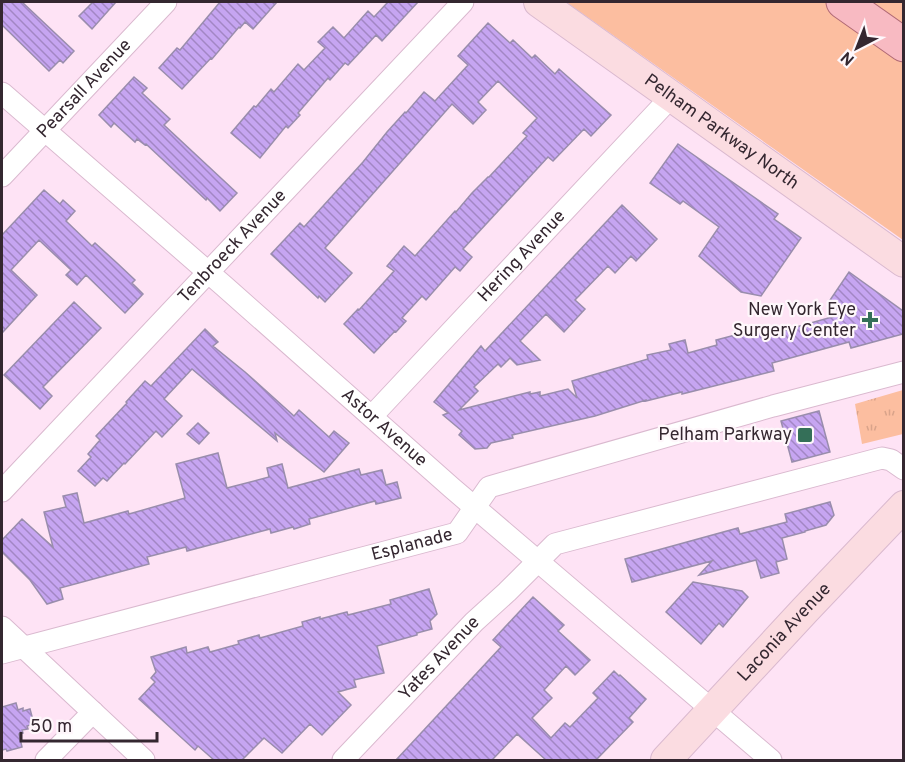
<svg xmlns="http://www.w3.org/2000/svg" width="905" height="762" viewBox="0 0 905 762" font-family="Overpass,sans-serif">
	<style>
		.grass { fill: url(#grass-tufts) }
		.green { fill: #fcbea0 }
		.building { fill: url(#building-back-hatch); stroke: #998dac; stroke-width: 1.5 }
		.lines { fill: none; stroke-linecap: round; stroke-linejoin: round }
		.street-casing { stroke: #dab9cf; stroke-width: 23 }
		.secondary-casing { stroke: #dab9cf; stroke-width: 32 }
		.primary-casing { stroke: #b06975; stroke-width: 35 }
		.street { stroke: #fff; stroke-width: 21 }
		.secondary { stroke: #fbdce1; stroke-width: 30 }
		.primary { stroke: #f8bac2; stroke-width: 33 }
		.poi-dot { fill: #346f58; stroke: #fef7fb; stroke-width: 2 }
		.labels { text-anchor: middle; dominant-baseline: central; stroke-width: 4.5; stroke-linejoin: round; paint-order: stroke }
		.street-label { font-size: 18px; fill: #342730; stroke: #fef7fb }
		.poi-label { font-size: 18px; fill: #342730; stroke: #fef7fb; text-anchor: end }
	</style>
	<defs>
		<pattern id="grass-tufts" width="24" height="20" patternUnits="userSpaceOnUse" patternTransform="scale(1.5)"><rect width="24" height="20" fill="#fcbea0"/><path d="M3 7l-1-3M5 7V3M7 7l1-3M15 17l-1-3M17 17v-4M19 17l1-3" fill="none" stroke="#d9a38a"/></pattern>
		<pattern id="building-back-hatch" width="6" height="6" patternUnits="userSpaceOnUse" patternTransform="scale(1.5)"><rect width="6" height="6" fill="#c6a5f1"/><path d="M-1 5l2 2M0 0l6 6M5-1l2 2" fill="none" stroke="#a286c4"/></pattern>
	</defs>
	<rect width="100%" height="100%" fill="#fee3f5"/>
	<path class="grass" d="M903,390v44l-41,10 -7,-40z"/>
	<path class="green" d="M566,2h337v238z"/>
	<path class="building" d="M2,2h20l52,49 -11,12 -3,-3 -11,11 -47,-46z
		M93,2h23l-24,27 -13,-13z
		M220,2h57l-24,27 -8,-7 -5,6 -1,-1 -27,32 -1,-1 -29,31 -23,-21 18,-20 3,2z
		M388,2h30l-36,39 -6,-6 -28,30 -3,-2 -15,17 -2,-2 -30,35 2,2 -12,13 -2,-2 -26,32 -29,-25 23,-27 2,1 15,-18 3,3 24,-28 6,6 21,-22 -7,-6 15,-15 11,11 24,-27 6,6z
		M488,23l22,20 3,-3 19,18 3,-3 20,19 4,-5 52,46 -20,21 -7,-7 -31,32 -5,-4 -85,92 9,8 -12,14 -5,-4 -29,33 -4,-4 -20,22 4,3 -10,11 -1,-1 -21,22 -30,-29 14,-15 1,1 35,-39 -7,-5 17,-20 11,10 40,-45 1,1 16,-19 16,-16h1l38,-41 -4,-3 14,-15 -39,-37 -20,21 8,8 -13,14 -21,-20 -127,144 27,25 -27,29 -6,-6 -1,2 -47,-44 29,-31 4,4 59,-65 24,-30 18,-20 1,1 18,-21 11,9 33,-36 -10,-9z
		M134,77l13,11 -5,5 28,26 -6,6 73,68 -17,18 -13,-13 -1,2 -60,-56 -1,1 -8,-6 -2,3 -21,-19 -3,4 -12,-12z
		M678,144l100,70 -4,5 27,19 -40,58 -20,-4 -42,-36 20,-29 -36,-26 -3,3 -30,-21z
		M44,190l16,14 3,-4 12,11 -9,10 26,25 3,-3 22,20 18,17 -3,3 11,11 -18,19 -39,-38 -9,10 -11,-10 5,-5 -32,-30 -28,30 26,25 -35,38v-98z
		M622,205l35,34 -21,22 -5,-5 -16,17 -7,-7 -33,34 10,9 -21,23 -18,-18 -26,27 20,19 -23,5 -7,-7 -9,9 -3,-3 -24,23 4,4 -19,19 71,-18v2l10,-2v4l28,-7 9,9 -5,-17 76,-22 -1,-4 24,-5 -2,-6 16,-4 3,13 29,-8 -1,-5 46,-12 2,8 79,-22 -15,-11 21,-31 54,39v23l-52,14 -2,-6 -77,21 2,8 -92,23v-2l-36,9v-1l-51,16 -83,19 1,3 -22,5 -4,5 -12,1 -16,-14 3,-4 -19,-16 5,-2 -14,-11 47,-56 4,5z
		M74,302l27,26 -58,59 9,9 -12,13 -36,-34z
		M205,329l13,13 -5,4 32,26 49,44 5,-6 30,27 5,-6 15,12 -25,29 -49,-39 2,8 -85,-72 -28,30 18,17 -20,21 -6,-6 -31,33 -1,-1 -17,18 -4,-3 -8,8 -17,-15 13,-14 -3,-3 12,-14 -4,-4 31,-33 -1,-1 19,-21 6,5z
		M819,411l11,41 -38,10 -11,-41z
		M198,423l11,10 -10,11 -12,-10z
		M218,453l9,35 42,-11 -2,-9 15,-4 6,24 71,-19 2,6 21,-5 4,15 11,-3 4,16 -25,6 -1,-3 -66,18 1,5 -16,5 -1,-2 -22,6 -1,-4 -83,22 -1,-4 -39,10 2,7 -89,24 3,11 -16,5 -17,-24 -28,-28v-12l20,-21 31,28 -9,-35 22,-5 -3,-11 14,-3 7,30 44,-12 1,3 56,-16 -9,-34z
		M830,502l4,13 -8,10 -21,6v1l-23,6 5,21 -11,3 3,11 -18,5 -5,-18 -57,15 13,-14 -80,21 -7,-23 113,-31 2,6 47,-12 -2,-8z
		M693,582l49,9 6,6 -25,30 -4,-4 -18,21 -35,-32z
		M429,589l8,25 -7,7 2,8 -15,4v2l-40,11 7,27 -30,7 2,7 -18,5 13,13 -29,30 -12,-11 -28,29 -18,-15 -22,22h-28l-16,-14 -3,4 -56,-51 16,-17 -4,-4 5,-6 -5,-15 35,-10 1,6 21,-6 2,5 29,-8 -1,-3 21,-6 1,3 43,-12 -1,-4 18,-5v2l27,-7 1,3 43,-11 -1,-4z
		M533,597l31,28 -6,6 32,29 -15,15 -9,-9 -22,24 8,8 -20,20 19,20 14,-15 5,4 28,-29 -5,-5 21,-22 5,5 1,-1 26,24 -17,19 4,4 -37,38h-50l-29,-26 -25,26h-96l105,-113 -8,-7z
		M16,703l2,7 5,-2v3l7,-2 4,15 -7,2 1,3 -6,1 1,3 -4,1 3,13 -15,4 -1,-2 -4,1v-43z"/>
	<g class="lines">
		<g class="street-casing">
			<g id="street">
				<path id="s1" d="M2,93l222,193 228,202 319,272"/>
				<path id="s2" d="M2,176l164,-174"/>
				<path id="s3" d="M372,416l300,-320"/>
				<path id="s4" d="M2,491l461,-489"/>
				<path d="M2,627l142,133"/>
				<path id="s5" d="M2,653l455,-120 32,-46 284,-81 131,-34"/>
				<path d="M46,760l47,-48"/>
				<path id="s6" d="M343,760l131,-138 33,-30 48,-48 327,-86 9,2 13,9"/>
			</g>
		</g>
		<g class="secondary-casing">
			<g id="secondary">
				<path id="s7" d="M539,2l365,260"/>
				<path id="s8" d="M666,760l139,-150 99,-104"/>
			</g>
		</g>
		<g class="primary-casing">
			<path id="primary" d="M843,2l61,43"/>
		</g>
		<use href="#street" class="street"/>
		<use href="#secondary" class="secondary"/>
		<use href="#primary" class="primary"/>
	</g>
	<g class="poi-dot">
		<path d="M867 311h6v6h6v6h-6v6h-6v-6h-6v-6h6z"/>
		<rect x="797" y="427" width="16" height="16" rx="3"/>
	</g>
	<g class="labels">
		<g class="street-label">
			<text stroke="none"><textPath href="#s2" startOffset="120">Pearsall Avenue</textPath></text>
			<text stroke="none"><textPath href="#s7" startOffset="224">Pelham Parkway North</textPath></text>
			<text stroke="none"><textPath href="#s4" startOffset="336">Tenbroeck Avenue</textPath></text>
			<text stroke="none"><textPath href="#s3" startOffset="219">Hering Avenue</textPath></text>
			<text stroke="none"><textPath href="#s1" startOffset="508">Astor Avenue</textPath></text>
			<text stroke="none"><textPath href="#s5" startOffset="424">Esplanade</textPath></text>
			<text stroke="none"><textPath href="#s8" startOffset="174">Laconia Avenue</textPath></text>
			<text stroke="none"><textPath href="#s6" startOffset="140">Yates Avenue</textPath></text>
		</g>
		<g class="poi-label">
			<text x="856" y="310">New York Eye<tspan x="856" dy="21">Surgery Center</tspan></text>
			<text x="792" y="435">Pelham Parkway</text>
		</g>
	</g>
	<rect width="905" height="762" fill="none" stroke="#342730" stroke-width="6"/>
	<g transform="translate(857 48) rotate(222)" stroke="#fef7fb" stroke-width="4.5" paint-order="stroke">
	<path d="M0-4.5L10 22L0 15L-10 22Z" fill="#342730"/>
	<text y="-9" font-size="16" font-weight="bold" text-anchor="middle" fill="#342730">N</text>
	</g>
	<path d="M21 732v9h136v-9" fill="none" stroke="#342730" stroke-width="3"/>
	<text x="30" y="732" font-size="18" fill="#342730" stroke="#fef7fb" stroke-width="4.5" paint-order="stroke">50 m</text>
</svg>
